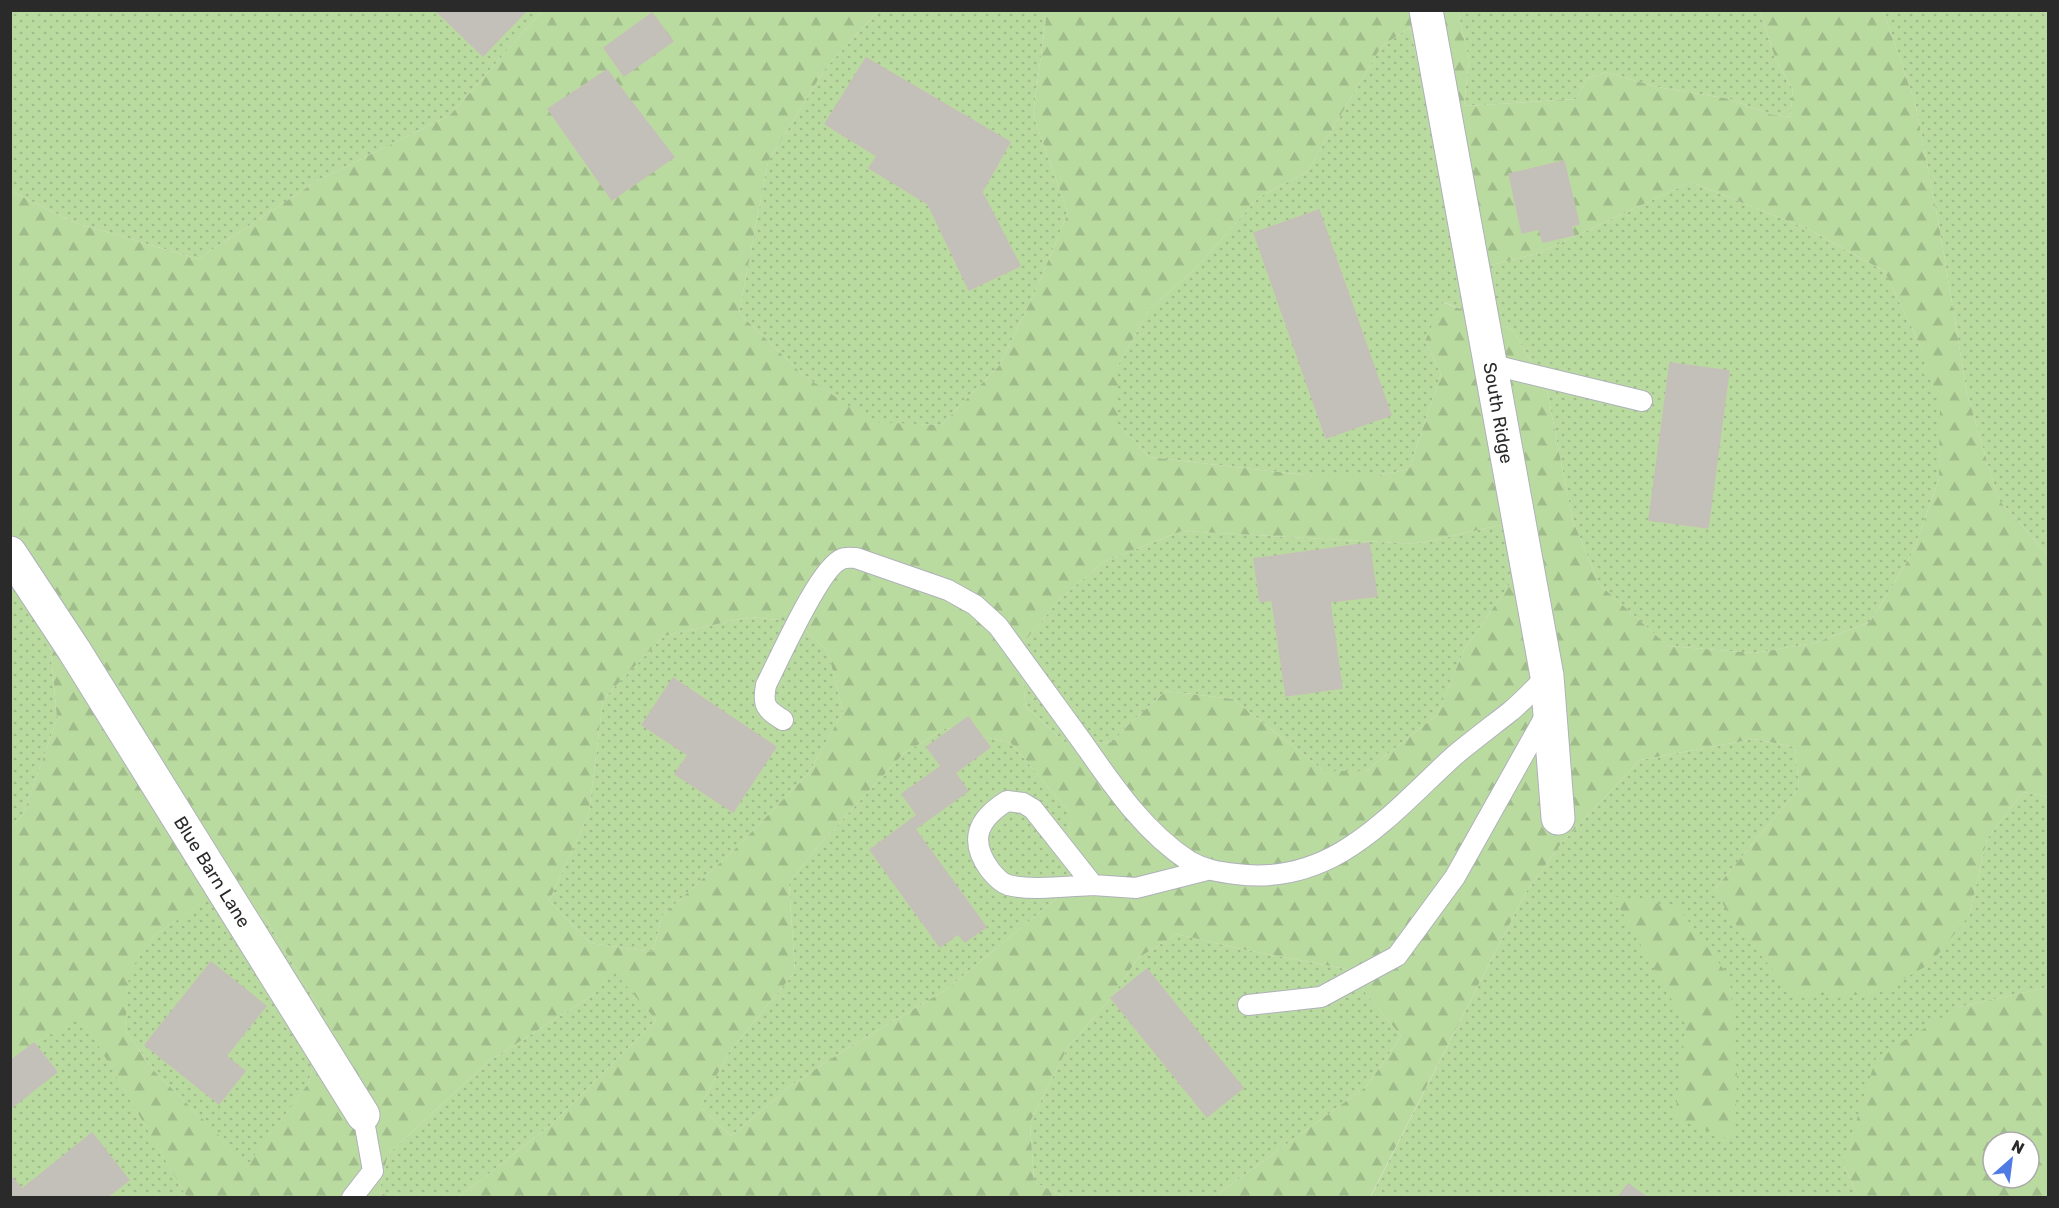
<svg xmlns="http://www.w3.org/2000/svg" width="2059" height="1208" viewBox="0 0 2059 1208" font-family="Rubik,sans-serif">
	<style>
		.grass { fill: url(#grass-dots) }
		.forest { fill: url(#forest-firs); fill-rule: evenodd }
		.building { fill: #c3bfb9; stroke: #c6bfb8; stroke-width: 1.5 }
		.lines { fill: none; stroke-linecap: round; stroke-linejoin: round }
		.lane-casing { stroke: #aeb1b9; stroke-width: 22 }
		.street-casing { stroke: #aeb1b9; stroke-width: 35 }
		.lane { stroke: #fff; stroke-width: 20 }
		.street { stroke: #fff; stroke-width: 33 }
		.labels { text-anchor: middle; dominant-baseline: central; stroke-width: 4.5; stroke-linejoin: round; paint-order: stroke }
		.street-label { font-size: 18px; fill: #2a2a2a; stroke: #fff }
	</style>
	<defs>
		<pattern id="grass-dots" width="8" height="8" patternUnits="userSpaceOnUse" patternTransform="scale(1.5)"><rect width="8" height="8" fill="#badba0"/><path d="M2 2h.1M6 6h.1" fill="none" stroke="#a0bc8a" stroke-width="1.8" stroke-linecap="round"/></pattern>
		<pattern id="forest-firs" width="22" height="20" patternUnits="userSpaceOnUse" patternTransform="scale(1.5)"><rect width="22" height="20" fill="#badba0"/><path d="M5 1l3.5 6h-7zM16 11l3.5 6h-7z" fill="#a0bc8a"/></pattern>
	</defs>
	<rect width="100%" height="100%" fill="#eae4de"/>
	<path class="grass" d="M10,11h532l-92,104 -133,66 -119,78 -125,-37 -62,-31z
		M878,11h169l-14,104 35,98 -32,77 -37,76 -58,59 -68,-2 -70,-48 -64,-62 29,-151 56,-92z
		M1458,11h302l15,47 18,32 -3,27 -21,-3 -39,-15 -73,-12 -52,-15 -18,7 -10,20 -113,7 5,-46z
		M1883,11h165v544l-50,-56 -31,-106 -27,-162 -25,-129z
		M1410,27l53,245 76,-19 152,-71 119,48 74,41 32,65 25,69 -2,74 -26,73 -43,70 -55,21 -61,10 -86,-7 -69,-62 -27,-66 -25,-128 -34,-60 -69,-28 -19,39 16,33 -32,95 -33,7h-63l-164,-19 -31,-33v-59l32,-56 44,-39 65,-73 48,-25 74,-125z
		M1505,524l11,51 -52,75 -27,65 -71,56h-42l-91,-72 -67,-8 -38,34 -15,17 -46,2 -41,-37 -7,-59 41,-49 43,-37 79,-31 234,13z
		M10,553l38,70 9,96 -34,96 -12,12z
		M749,617l48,5 31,30 15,60 -35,62 -74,76 -72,66 -9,36 -63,-9 -41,-42 40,-88 14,-114 61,-63z
		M946,728l65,15 59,70 -1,75 -123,102 -100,59 -53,35 -62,52 -31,-29 29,-55 66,-80 -6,-89 31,-39 83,-90z
		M1754,739l41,8 4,41 -84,101 254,27 18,-77 36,-47 25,5v190l-89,20 -116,157 16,33 -489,1 156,-306 34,-47 80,-85z
		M212,896l53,21 61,103 -18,64 -60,81 -93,-93 -30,-42 3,-58 27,-37z
		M1177,934l64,15 105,20 55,67 -34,50 -153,111h-149l-31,-15 -4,-60 38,-75 43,-49 27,-40z
		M614,971l42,49 -104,104 -93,73h-69l-11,-5 9,-38 101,-93 104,-66z
		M82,1017l105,180 -176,1v-138l23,-17z"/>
	<path class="forest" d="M542,11h336l-54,59 -56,92 -29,151 64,62 70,47 68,3 58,-59 37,-76 32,-77 -35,-98 14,-104h411l11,49 -5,46 113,-7 10,-20 18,-7 52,15 73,12 39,15 21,3 3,-27 -18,-32 -15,-47h123l32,91 25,129 27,162 31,106 50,56v242l-25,-5 -36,47 -18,77 -39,48 -55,31h-82l-63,-78 -15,-28 84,-101 -4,-41 -41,-8 -114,21 -80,85 -34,47 -156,305h-159h3l153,-111 34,-50 -55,-67 -105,-20 -64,-15 -39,24 -27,40 -43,49 -38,75 4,60 31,15h-606l93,-73 104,-104 -42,-48 -21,23 -104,66 -101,93 -9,38 11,5h-203l-105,-179 -48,25 -23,17v-233l12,-12 34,-96 -9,-96 -37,-70v-362l62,31 125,37 119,-78 133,-66zM1410,27l53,245 76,-19 152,-71 119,48 74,41 32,65 24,69 -1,74 -26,73 -43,70 -55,21 -61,10 -86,-7 -69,-62 -27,-66 -25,-128 -34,-60 -70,-28 -18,39 16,33 -32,95 -33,7h-63l-164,-19 -31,-33v-59l32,-56 44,-39 65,-73 48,-25 74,-125zM1505,524l11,51 -52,75 -27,65 -71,56h-42l-91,-72 -67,-8 -38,34 -15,17 -46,2 -41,-37 -7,-59 41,-49 43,-37 79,-31 234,13zM749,617l48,5 31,30 15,60 -35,62 -74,76 -72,66 -9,36 -63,-9 -41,-42 40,-88 14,-114 61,-63zM946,728l65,15 59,70 -1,75 -123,102 -100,59 -53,35 -62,52 -31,-29 29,-55 66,-80 -6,-89 31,-39 83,-90zM213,896l52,21 61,103 -18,64 -60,80 -93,-92 -30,-42 4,-58 26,-37z
		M1613,896l65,11 52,71 7,96 -2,68 -60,-25 11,-92z
		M2048,987v210h-189l-16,-33 33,-106 83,-51zM1993,1142h36v36h-36z"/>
	<path class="building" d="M435,10h92l-44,46z
		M652,13l21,28 -49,35 -20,-28z
		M866,58l144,84 -28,50 38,74 -51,24 -41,-86 -59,-36 8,-12 -52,-32z
		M607,70l67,87 -62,43 -64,-91z
		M1564,161l15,63 -8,2 3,9 -31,7 -4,-13 -17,4 -13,-59z
		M1319,210l72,205 -65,23 -72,-205z
		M1670,363l59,8 -21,157 -59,-8z
		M1369,543l8,53 -47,6 12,86 -56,8 -14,-96 -12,2 -6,-43z
		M673,678l103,69 -43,65 -58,-38 13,-19 -46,-30z
		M968,717l22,30 -35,26 13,18 -53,38 71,98 -21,15 -7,-8 -18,13 -70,-97 47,-35 -15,-21 39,-28 -14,-19z
		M211,962l55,44 -40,50 19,15 -26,33 -74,-59z
		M1147,969l96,119 -36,29 -96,-119z
		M34,1043l23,29 -47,37v-48z
		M92,1133l37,47 -23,18h-96v-23l12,14z
		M1628,1184l20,14h-27l-2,-2z"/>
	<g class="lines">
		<g class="lane-casing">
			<path id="lane" d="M1489,364l153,37
				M783,720c-17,-11 -21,-14 -17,-35 12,-23 54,-119 76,-126 4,-2 10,-1 14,-1l92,32 27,15 23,21c28,38 55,76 83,114 31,44 62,91 108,121 16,9 30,11 47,13 98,13 154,-60 218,-118 19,-16 38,-30 57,-45 13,-11 24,-23 36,-35
				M1093,885c-24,1 -63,6 -85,0 -7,-2 -14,-10 -18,-15 -22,-30 -12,-51 17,-69l16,2 10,6 60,76 43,3 71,-18
				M1248,1005l73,-8 76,-41 58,-79 93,-166
				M352,1198l21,-27 -10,-56"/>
		</g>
		<g class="street-casing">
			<path id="street" d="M1426,10l121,666 11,142
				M10,553l64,97 289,465"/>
		</g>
		<use href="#lane" class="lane"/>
		<use href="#street" class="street"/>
	</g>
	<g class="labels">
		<g class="street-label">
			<text transform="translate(1498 413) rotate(80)">South Ridge</text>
			<text transform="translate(212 872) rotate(58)">Blue Barn Lane</text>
		</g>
	</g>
	<rect width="2059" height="1208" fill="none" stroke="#2a2a2a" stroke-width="24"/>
	<g transform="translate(2011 1160) rotate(28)"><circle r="28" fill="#ffffff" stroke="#aaaaaa" stroke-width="1.5"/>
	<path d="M0-4.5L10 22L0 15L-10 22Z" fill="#507be5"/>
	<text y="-9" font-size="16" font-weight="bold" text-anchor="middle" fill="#2a2a2a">N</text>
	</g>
</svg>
